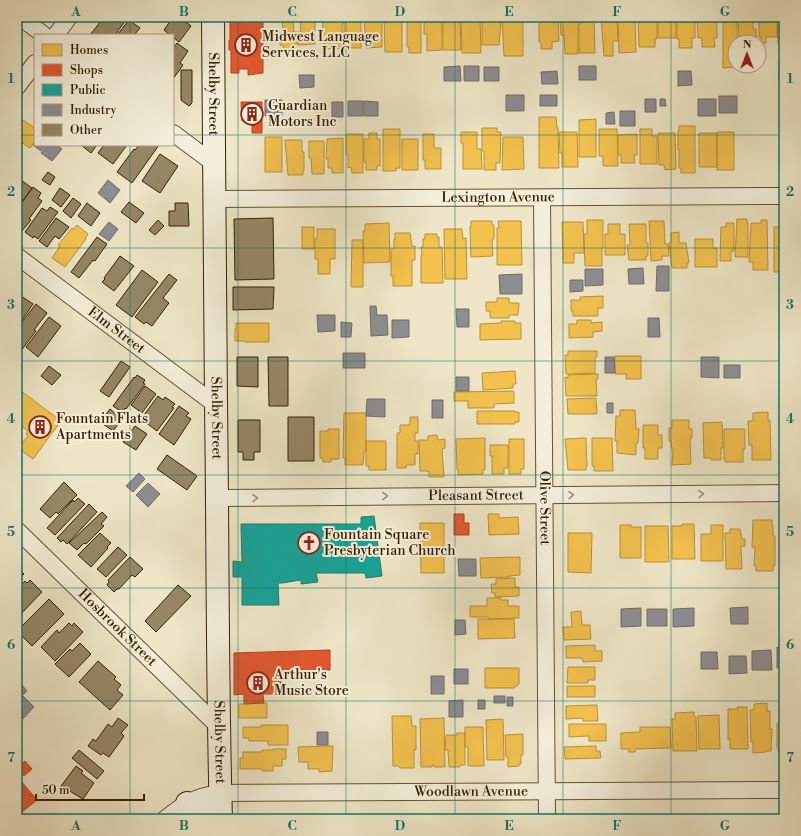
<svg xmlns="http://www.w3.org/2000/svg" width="801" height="836" viewBox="0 0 801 836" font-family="'Libre Bodoni',serif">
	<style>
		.homes { fill: #f2c14e; stroke: #ba9137 }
		.shops { fill: #e4572e; stroke: #b04620 }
		.public { fill: #17a398; stroke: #207c6a }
		.industry { fill: #8d8d92; stroke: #736c66 }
		.building { fill: #968767; stroke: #362000 }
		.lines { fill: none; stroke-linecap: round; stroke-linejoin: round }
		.street-casing { stroke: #645232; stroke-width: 18 }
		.secondary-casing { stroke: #362000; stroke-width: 24 }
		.street { stroke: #f4efdb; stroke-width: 16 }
		.secondary { stroke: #f4efdb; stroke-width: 22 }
		.oneway { stroke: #9e9278 }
		.grid { fill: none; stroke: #0f766e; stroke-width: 1; stroke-opacity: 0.55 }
		.labels { text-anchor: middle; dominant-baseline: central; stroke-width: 4; stroke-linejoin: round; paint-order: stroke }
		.poi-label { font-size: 14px; fill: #362000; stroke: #f4efdb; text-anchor: start }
		.street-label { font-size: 14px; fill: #362000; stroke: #f4efdb }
		.neatline { fill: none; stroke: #0f766e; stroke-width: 1.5 }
		.grid-label { font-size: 13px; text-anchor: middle; font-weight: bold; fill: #0f766e }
	</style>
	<rect width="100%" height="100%" fill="#eee6c7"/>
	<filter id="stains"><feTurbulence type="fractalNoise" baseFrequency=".005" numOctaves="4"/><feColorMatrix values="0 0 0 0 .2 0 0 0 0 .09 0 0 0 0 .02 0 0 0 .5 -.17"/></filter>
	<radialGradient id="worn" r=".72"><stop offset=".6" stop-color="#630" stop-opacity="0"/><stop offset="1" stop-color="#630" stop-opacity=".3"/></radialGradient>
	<path class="homes" d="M282,17h11l1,15h3l1,12h-5v5h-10v-4h-3v-11h3z
		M300,17h15v27l-17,1v-13h3z
		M322,17h21v7h-1v24l-17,1v-6h-4v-13h2z
		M346,17h15v31h-15v-14h-2v-13h2z
		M364,17h18v30l-16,1z
		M384,17h18v35h-17z
		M407,17h14v36h-12v-6h-2z
		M426,17h16v33l-15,1v-17h-3v-14h2z
		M443,17h17l1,33h-18z
		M463,17h17l1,36h-19l-1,-31h2z
		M482,17h13v4h6l-2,24h-17z
		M504,17h17v5h2v34h-19l-2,-35h2z
		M539,17h19l1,24 -7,1v7h-11v-7h-2z
		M560,17h18v37h-13l-1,-19h-3z
		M581,17h13l1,36h-16v-29h2z
		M601,17h16l1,24h-5v15h-9z
		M618,17h17l1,35 -17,1z
		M638,17h19v22h-2v8h-16z
		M658,17h18v21h-18z
		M677,17h18v21h-3v10h-13v-9h-2z
		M697,17h20v21h-3l1,9h-13v-9h-4z
		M723,17l14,1v24h-2v24h2v1l-14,1z
		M738,17h19v3h-4v9h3v8h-17z
		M759,17h16v4h2v16h-11v6h-5v-6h-2z
		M777,17h7v27h-6z
		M539,117h17l1,10h1l1,41h-20z
		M596,119v38h-17v-37z
		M23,120l12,8v13l-5,7 -13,-9v-14l2,1z
		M679,126h16v47h-14v-5h-2v-18h-1v-19h1z
		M482,128h15v4h4l-1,31h-4v7h-12v-19h-2z
		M383,129h17v39h-4v3h-13z
		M599,129h18l1,37h-15v-10h-4z
		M640,129h12v7h5v28h-17z
		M461,132h16v17h4l1,20h-19v-26h-2z
		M559,132h18l1,35h-16v-14h-2z
		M717,132h17v38h-17z
		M369,133h8v6h3v27h-3v4h-11v-8h-2v-23h5z
		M658,133h17l1,36 -11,1 -1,-5h-5z
		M699,133h18v34h-18z
		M346,134h17v39h-11l-1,-6 -3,1v-14h-2z
		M423,134h11v14h7v21h-16v-9h-2z
		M637,134v21h-3l1,8h-14v-8h-3v-20z
		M265,137h17v35h-17z
		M503,137h20l1,32 -22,1z
		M343,138v35h-11v-5h-4v-9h-2l1,-20z
		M402,139h16v31h-16z
		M285,140h17v12h2v19h-1v4h-15z
		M309,141h15v33h-12l-1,-16h-2z
		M737,219h10v4h1v34h-13z
		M587,220h16v28h-1v18h-17l-1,-32h3z
		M761,220h6l1,50h-15v-8h-4l2,-39h10z
		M471,221h21v4h2v14h-2l1,17 -22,1 -1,-30h1z
		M498,221h23l1,44h-25v-37h2z
		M649,221h15l1,23h3l1,12h-7v4l-11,1z
		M562,222h21l1,31h-10v10h-11z
		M389,223l1,39 -26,1 -1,-32h2v-7z
		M726,223h8v28h-3v10h-11l1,-34h5z
		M608,224h12v10h5v21h-20v-21h3z
		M629,224h17v19h2v13h-2v4h-17l-2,-15h3z
		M77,225l11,9 -3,5h1l-21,28 -13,-9 8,-12 -2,-1 14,-17 2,1z
		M302,227h12v22h-12z
		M774,227h10v45h-10z
		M317,229h18v30h-5v15h-12v-15h-3v-20h2z
		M444,229h18l1,10 3,-1 1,41h-22z
		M679,232v11h7l3,20h-2v5h-15l-3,-25 2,-1v-9z
		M395,233h15l2,13h3v14h-3v26h-19v-10h-2v-27h3v-10l1,1z
		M425,234h12v4l2,-1v10h3l1,36h-22v-28h1l-1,-8h2v-8h2z
		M695,239h18v9h4v19h-22z
		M352,240h11v47h-12z
		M603,296v12h-5v8h-25v-5h-2v-11h9v-3z
		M497,298h12v5h10l-1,12h-9v3h-19v-7h-4v-9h11z
		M577,320h14v3l11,-1v9l-9,1v5l-24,1v-14h8z
		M501,321h14v2h6v16l-41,1v-16l21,-1z
		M236,323h33v19h-24v-1h-10v-12h1z
		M568,351h29v6h-2v16l-29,1 -1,-19h3z
		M615,356h26v23h-15v-5h-11z
		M515,371l1,13h-3v4l-30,2 -1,-17z
		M596,374h2v5h-2l1,17h-31l-1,-19 3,1v-3z
		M17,388l44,33 -28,38 -15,-11 10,-12 -2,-2 2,-3 -11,-8z
		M514,391v12l-20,1v4h-26v-7h-14v-9z
		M596,398l1,16h-29l-1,-15z
		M620,410h15l1,19h3l-1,14h-2v12l-19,-2v-12h-2l1,-25h4z
		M477,411h38v1h4v10h-4v2h-38z
		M768,412v9l2,-1 1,40h-19v-15h-3l-1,-24h5v-8z
		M344,413h22v38h-2l-1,14h-18v-7h-2z
		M779,416h5v39h-1v-15l-3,-1z
		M410,417h8v16h-3v8h3v13h-3v11h-9v3h-9v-35h3v-8h10z
		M672,420h17v9h3v9l-2,1 1,25 -19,1 1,-17h-2v-7h-2v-13h3z
		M722,422l1,26h-2v12h-10v-2h-7l-1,-35z
		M643,425h15v10h4v13h-4v11h-13v-11h-2z
		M328,429h11v30h-8v3h-8v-4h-3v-27h8z
		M724,429h21v20h-2v13h-18v-3h-1z
		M437,435l1,5 7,-1v9l-3,1 2,28h-15v-6h-9l-1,-31h9v-4z
		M485,438v32h-2v4l-25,1v-5h-1l-1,-31z
		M586,438l1,28h-1v4h-18l-3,-31z
		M592,438h20l1,33h-19v-5h-2z
		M509,439h15v30h-3v5h-12z
		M366,441h20v29h-17v-4h-3z
		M490,445h18v23h-4v6h-12v-18h-2z
		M488,514h11v4l19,-1 1,17 -30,1z
		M753,520h19v5h1v11h2v30h-2v5h-17v-5h-2l1,-19h-3z
		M420,523h24v50h-23z
		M682,524h12l1,35h-23v-33h10z
		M782,524h2v31h-2z
		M620,525h11v2h10v31h-21z
		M711,525h12v36h-22v-27h10z
		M645,526h23l1,36h-24z
		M730,529h10l2,10h3v7h-4l1,23h-16l-1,-36h5z
		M568,533h24l-1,40 -23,-1z
		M520,557v18l-10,1v1l-29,1 -1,-20z
		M515,578v9h4v9l-24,1v-4h-3l-1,-9h5v-5z
		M487,598h14v2h7v6h11v12l-30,1 -1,-2h-18v-11h17z
		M581,611l1,14h8l1,14 -27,1 -1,-13h9l-1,-15z
		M478,619h36l1,19 -37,1z
		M595,645v6h7v10l-19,1 -1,-4h-16v-12z
		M568,667h27v13h-7v3h-21z
		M485,668h34v16l-5,4h-29z
		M567,686h28v11h-28z
		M267,703v15h-28v-14z
		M767,703v8h3v18h2l-1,22h-5v1l-13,1v-11h-2l-1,-32h4v-6z
		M597,705l1,16h-15v-3l-17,1v-13z
		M737,707h10l1,42h-18v-10l-2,1v-31h10z
		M694,712v5h2l1,34h-24l-1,-32h3v-6z
		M719,715l1,34h-21l-1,-33z
		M780,715h4v36h-6v-4h-1v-24h3z
		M392,716h19l1,10h4v24h-2v18h-14l-1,-2h-6z
		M444,718l1,49h-11v-2h-2v2h-11l-1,-48z
		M503,719l1,41h-17l-1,-40z
		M569,724h37v17h-17v-5l-20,1z
		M261,725h27v20h-20v-4h-19v-3h-6v-11h18z
		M465,727h18l1,39h-16v-19h-3z
		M640,727h30l1,21 -36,1v3h-6v-3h-8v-16l19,-1z
		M457,733h8v32h-5v2h-11l-1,-17h-3l1,-15h11z
		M523,734v21h-2v9h-2v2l-11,1v-10h-2l-1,-22z
		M329,746h4l-1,25 -13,1v-3h-11v-7h-9l-1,-15z
		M596,746v5h4l1,7 -36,1 -1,-12z
		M273,749h13v10h-4v7h-9v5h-11v-2h-22v-11h3v-6h19v-2h11z
		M508,816h17v3h-17z"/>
	<path class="shops" d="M230,17l33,1v55l-15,2v-6h-9v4h-8v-23h-2v-10h1z
		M241,102h21v31h-10v-12h-10z
		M454,514h10v9h5v12h-15z
		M330,650v20l-49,1v23h-18l1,9 -20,1v-10l-10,1v-42z
		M25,761l7,8 -8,7 -7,-8z
		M21,781l16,19 -20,16v-31z"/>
	<path class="public" d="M374,516l8,60 -16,2 -1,-5h-49l2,9 -17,2v-4l-19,3h-4l1,22h-37v-28h-9v-16l9,1 -1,-38h120v-7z"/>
	<path class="industry" d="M784,60v20h-5v-19z
		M460,66l1,15h-17v-14z
		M464,66h15v15h-15z
		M579,66h17v14h-17z
		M484,67h15v14h-15z
		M557,71l1,13h-16l-1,-12z
		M678,71h13l1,14 -14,1z
		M299,75h15v12l-14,1z
		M506,95h18v16h-18z
		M540,95h17v11h-17z
		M719,96h18v17h-18z
		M645,99h11v13h-11z
		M660,99h5l1,7h-6z
		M698,99h18v17h-18z
		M265,100h17v16h-17z
		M348,101h15v15h-15z
		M364,101l14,1v14h-14z
		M332,102h11v15h-11z
		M620,111h15v15h-15z
		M614,112l1,12h-9v-11z
		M35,143v2h11l-5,6 -8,-6z
		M48,145h9l5,4 -10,12 -11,-8z
		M108,180l12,10 -10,13 -12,-10z
		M109,222l9,7 -9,12 -10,-7z
		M657,266h12v25h-13z
		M643,268l1,16h-15l-1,-15z
		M585,269h18v16l-18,1z
		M522,274v20h-22l-1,-19z
		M570,280h13v11l-13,1z
		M370,306h6l1,9h10l1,20 -17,1z
		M456,309h13v18h-12z
		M317,315h18v16l-17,1z
		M780,315h4v22h-3z
		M648,318h11l1,19h-12z
		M392,320h17v17l-17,1z
		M341,322l11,1 -1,14h-10z
		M343,353h22v15h-22z
		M605,357h9l1,16h-10z
		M701,357h18v21l-18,-1z
		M724,365h16v13h-16z
		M456,377h13v14h-13z
		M367,399h18v18l-19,-1z
		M432,400h11v18h-11z
		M607,403h6v10h-6z
		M139,473l6,6 -12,13 -7,-6z
		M148,483l12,11 -12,13 -12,-12z
		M458,559h18v17h-17z
		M748,607v17h-17l-1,-16z
		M641,608v18l-20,1v-18z
		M694,608v18l-21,1v-18z
		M647,609h20v17h-20z
		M455,620h10l1,14 -11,1z
		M777,647h7v21h-7z
		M771,650l1,20h-20v-19z
		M701,652h16l1,17h-17z
		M729,656h17l1,17 -18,1z
		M454,669h14v15h-14z
		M431,676h13v18h-13z
		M20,683l7,8 -10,10v-15z
		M23,696l11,11 -16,17 -1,-22z
		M494,696h11v7h-11z
		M507,697h6v9h-6z
		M463,700v17h-14v-16z
		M478,700h7v9h-7z
		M317,732h11v13h-11z"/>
	<path class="building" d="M104,17h24l-13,18h-25z
		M173,17h6l12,9 -12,16 -6,-5v-2h-3l-6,-5z
		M129,20l11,8 -6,7h-17z
		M177,43l11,8 -8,12 3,2 -10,14v-31z
		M181,70h11v33l-3,3 -8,-6z
		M81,145h16l-6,8z
		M104,145h23l-14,19 -15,-11z
		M139,145h20l-27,38 -15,-11 17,-23 1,1z
		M160,154l18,12 -18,27 -18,-12z
		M48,172l7,5 -5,8 -8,-5z
		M17,177l15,11 -15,21z
		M33,187l8,6 -3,5 4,3 -13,18 2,1 -10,12 -4,-3v-20z
		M60,188l10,7 -9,12 -9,-7z
		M73,198l8,6 -10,14 -8,-7z
		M129,202l15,11 -8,10 -15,-11z
		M87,203l13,10 -9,13 -13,-10z
		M175,203h13l1,23h-20v-15h6z
		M50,207l8,5 -20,27 -4,-3 -1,2 -8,-6 17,-24 5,3z
		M56,218l13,9 -10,12 -4,-3 -8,11 -8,-6z
		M273,218l1,61 -39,1 -1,-61z
		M158,220l6,6 -9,9 -6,-5z
		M97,237l10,7 -12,17 -2,-1 -14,18 -8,-6z
		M120,256l14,10 -20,25 -12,-9 3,-3 -1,-1z
		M142,270l16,12 -26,35 -16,-12z
		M169,274l8,6 -14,18 6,5 -17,23 -6,-4 -2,2 -9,-7z
		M233,287h41l-1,22 -40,1z
		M21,296l12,8 -16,23v-26z
		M36,304l11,9 -13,17 2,1 -19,25v-28z
		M49,317l12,9 -23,31 -12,-10z
		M237,357h21v30l-21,-1z
		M268,357h20v49h-19z
		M121,361l9,6 -21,30 -9,-6z
		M49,366l12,9 -9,10 -11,-9z
		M137,375l8,5 -2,3 2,1 -19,25 -1,-1 -3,4 -9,-6 21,-29 1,1z
		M145,386l11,8 -14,19 -11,-8z
		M158,396l5,4 2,-3 10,7 -3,3 2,1 -17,23 -16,-12z
		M179,406l10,7 -3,3 5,3 -17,26 -15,-11z
		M110,409l12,10 -9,12 -13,-9z
		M288,417h26v44h-26z
		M238,420h22v32h-6v8h-11v-8h-5z
		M135,426l12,8 -11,16 -13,-8z
		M167,455l30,21 -10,14 -30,-21z
		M64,482l13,13 -19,19 -2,-2 -6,6 -10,-9z
		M78,498l7,6 -30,31 -8,-7 26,-28 1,2z
		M89,504l8,8 -30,32 -4,-4 -2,2 -4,-4z
		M102,512l5,5 -6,7 3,2 -18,18 -2,-1 -7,7 -8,-7z
		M100,533l11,10 -4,4 1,1 -17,19 -13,-12z
		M118,547l9,8 -21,22 -9,-8z
		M130,557l13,12 -8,8 -3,-2 -13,14h-2l-3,3 -7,-7 2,-3 -1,-2z
		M17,567l7,7 -7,6z
		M30,580l12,12 -25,26v-29l8,-8 2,2z
		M178,585l13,11 -35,36 -11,-11z
		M49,599l15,15 -32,32 -11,-11 -4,4v-8z
		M69,623l3,3 2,-3 9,9 -28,29 -14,-14 16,-17 2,3z
		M80,643l11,11 -22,23 -14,-13 15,-15 2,2z
		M98,661l18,16 -2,2 7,6 -4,5 6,5 -13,15 -31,-28z
		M118,718l10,7 -7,8 3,3 -15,21 -6,-4 -2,2 -13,-9 5,-7 3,2 12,-17 4,3z
		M79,750l25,21 -7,8 -25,-21z
		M76,766l7,5 -2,2 13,10 -11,16 -22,-13z
		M57,814v5h-32v-4z"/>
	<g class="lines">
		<g class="street-casing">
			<g id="street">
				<path d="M20,17l24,18"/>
				<path d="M56,35l13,-18"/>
				<path d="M17,87l18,-24"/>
				<path d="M173,133l39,29"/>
				<path id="s1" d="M542,198l5,621"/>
				<path id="s2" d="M213,199l571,-3"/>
				<path id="s3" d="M17,256l199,149"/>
				<path id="s4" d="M216,498l568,-5"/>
				<path id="s5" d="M17,530l201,196"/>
				<path id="s6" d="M165,819c20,-16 29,-22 55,-26l564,-3"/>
			</g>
		</g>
		<g class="secondary-casing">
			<g id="secondary">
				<path id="s7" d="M213,17c0,129 1,258 3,387 2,138 1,277 5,415"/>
				<path d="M187,803l17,8 8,8"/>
			</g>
		</g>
		<use href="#street" class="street"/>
		<use href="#secondary" class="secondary"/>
	</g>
	<defs><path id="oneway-chevron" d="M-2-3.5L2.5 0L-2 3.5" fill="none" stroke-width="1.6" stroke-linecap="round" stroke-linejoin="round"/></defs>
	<g class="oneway">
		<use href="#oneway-chevron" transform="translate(701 494) rotate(-1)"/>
		<use href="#oneway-chevron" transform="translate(571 495) rotate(-1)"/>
		<use href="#oneway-chevron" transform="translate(385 496) rotate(-1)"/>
		<use href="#oneway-chevron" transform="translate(255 498) rotate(-1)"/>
	</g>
	<path class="grid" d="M130,17v18M238,17v802M346,17v802M455,17v802M563,17v802M671,17v802M17,135h18M173,135h611M130,145v674M17,248h767M17,361h767M17,475h767M17,588h767M17,701h767"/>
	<defs>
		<g id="building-ring" transform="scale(1.15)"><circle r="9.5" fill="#f4efdb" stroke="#8f2418" stroke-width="1.5"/><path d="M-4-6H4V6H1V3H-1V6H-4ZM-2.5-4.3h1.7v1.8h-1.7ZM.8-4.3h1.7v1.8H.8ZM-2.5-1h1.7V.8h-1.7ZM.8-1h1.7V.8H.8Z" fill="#8f2418"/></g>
		<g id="church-ring" transform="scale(1.15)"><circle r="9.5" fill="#f4efdb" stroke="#8f2418" stroke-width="1.5"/><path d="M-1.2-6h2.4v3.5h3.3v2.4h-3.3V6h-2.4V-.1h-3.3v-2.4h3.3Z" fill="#8f2418"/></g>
	</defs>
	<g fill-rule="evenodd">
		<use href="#building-ring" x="246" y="45"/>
		<use href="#building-ring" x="252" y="114"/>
		<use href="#building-ring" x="40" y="427"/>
		<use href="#church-ring" x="309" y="543"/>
		<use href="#building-ring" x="258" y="683"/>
	</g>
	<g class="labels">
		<g class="poi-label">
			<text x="262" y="37">Midwest Language<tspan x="262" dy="16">Services, LLC</tspan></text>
			<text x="268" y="106">Guardian<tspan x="268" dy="16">Motors Inc</tspan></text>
			<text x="56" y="419">Fountain Flats<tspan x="56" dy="16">Apartments</tspan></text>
			<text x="324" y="535">Fountain Square<tspan x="324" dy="16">Presbyterian Church</tspan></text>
			<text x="274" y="675">Arthur's<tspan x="274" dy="16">Music Store</tspan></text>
		</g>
		<g class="street-label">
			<text stroke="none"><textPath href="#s7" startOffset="77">Shelby Street</textPath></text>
			<text stroke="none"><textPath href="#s2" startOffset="285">Lexington Avenue</textPath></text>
			<text stroke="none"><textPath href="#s3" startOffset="124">Elm Street</textPath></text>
			<text stroke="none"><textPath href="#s7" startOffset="401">Shelby Street</textPath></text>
			<text stroke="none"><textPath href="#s4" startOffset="260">Pleasant Street</textPath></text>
			<text stroke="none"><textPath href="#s1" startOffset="310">Olive Street</textPath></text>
			<text stroke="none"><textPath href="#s5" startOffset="140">Hosbrook Street</textPath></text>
			<text stroke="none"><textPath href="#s7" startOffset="725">Shelby Street</textPath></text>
			<text stroke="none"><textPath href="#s6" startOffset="313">Woodlawn Avenue</textPath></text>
		</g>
	</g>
	<rect width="801" height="836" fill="none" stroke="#eee6c7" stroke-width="44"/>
	<rect x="34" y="34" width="140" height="112" fill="#f4efdb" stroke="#a89c83"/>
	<rect x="42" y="44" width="20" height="12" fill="#f2c14e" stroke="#a89c83"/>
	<text x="70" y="54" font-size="12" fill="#362000">Homes</text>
	<rect x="42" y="64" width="20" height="12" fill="#e4572e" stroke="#a89c83"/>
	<text x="70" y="74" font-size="12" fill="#362000">Shops</text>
	<rect x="42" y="84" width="20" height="12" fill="#17a398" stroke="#a89c83"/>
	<text x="70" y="94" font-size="12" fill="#362000">Public</text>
	<rect x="42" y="104" width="20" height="12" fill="#8d8d92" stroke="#a89c83"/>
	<text x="70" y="114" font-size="12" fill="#362000">Industry</text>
	<rect x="42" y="124" width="20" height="12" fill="#968767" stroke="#a89c83"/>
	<text x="70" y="134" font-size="12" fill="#362000">Other</text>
	<g transform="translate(747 54)"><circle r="19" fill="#f4efdb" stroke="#a89c83"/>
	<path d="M0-3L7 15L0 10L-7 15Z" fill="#8f2418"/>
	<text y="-6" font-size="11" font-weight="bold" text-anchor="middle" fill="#362000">N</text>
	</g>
	<path d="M36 794v6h108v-6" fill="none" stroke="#362000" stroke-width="2"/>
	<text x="42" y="794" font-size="12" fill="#362000" stroke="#f4efdb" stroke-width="3" paint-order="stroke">50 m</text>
	<rect x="22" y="22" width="757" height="792" class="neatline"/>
	<g class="grid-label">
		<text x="76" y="16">A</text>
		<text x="184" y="16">B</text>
		<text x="292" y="16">C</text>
		<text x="400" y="16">D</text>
		<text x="509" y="16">E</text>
		<text x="617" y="16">F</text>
		<text x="725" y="16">G</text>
		<text x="11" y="83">1</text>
		<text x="790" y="83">1</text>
		<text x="11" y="196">2</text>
		<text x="790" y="196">2</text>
		<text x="11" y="309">3</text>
		<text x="790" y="309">3</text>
		<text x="11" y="423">4</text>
		<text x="790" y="423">4</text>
		<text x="11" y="536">5</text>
		<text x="790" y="536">5</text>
		<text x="11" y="649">6</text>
		<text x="790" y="649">6</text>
		<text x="11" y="762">7</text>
		<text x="790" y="762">7</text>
		<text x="76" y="830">A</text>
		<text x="184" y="830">B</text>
		<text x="292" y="830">C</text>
		<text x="400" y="830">D</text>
		<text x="509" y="830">E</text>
		<text x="617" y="830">F</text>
		<text x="725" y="830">G</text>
	</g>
	<rect width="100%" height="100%" filter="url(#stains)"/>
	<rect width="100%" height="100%" fill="url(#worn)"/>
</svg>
